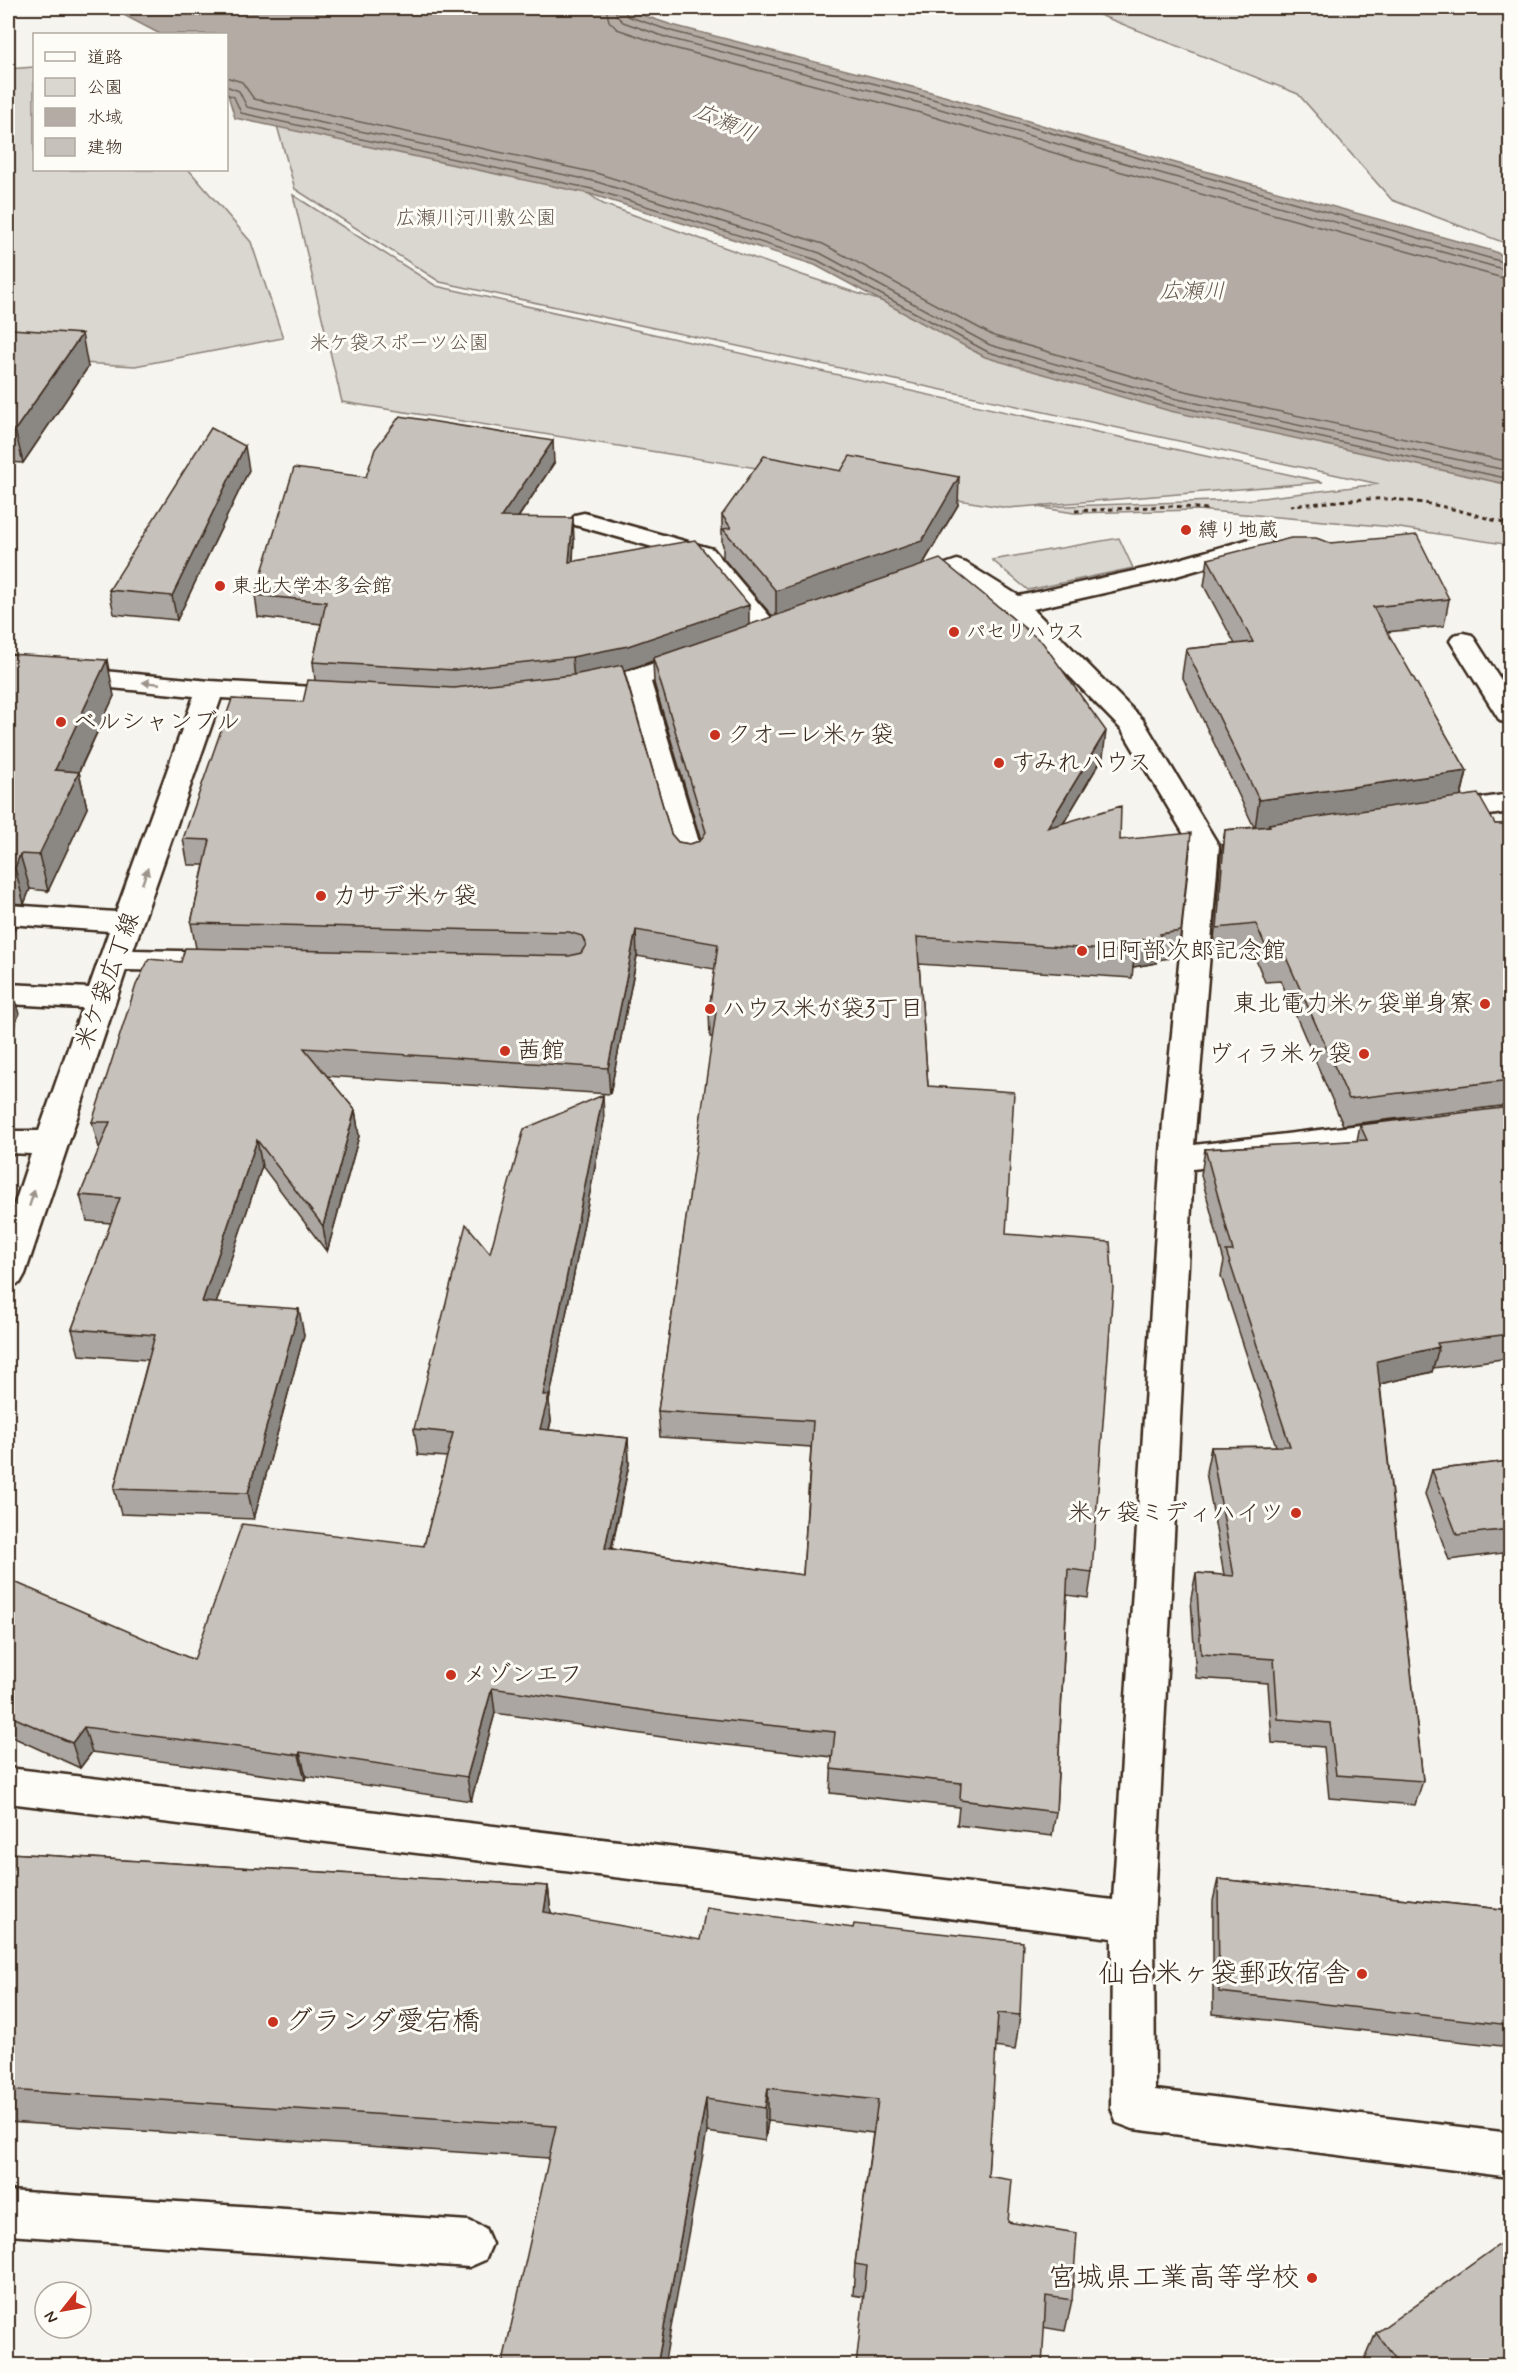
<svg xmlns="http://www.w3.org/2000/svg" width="1518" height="2373" viewBox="0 0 1518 2373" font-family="Mynerve,'Klee One',sans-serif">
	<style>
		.green { fill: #dad6d0; stroke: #8a8077; stroke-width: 1.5 }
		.water { fill: #b4aca4; stroke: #84786e; stroke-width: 1.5 }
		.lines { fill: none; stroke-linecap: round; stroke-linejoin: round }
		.shore { stroke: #6b5e54; stroke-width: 1.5 }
		.minor-casing { stroke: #3b2a1e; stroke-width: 5 }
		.path { stroke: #3b2a1e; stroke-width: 3; stroke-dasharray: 4.5 4; stroke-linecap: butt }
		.minor { fill: #fdfcf7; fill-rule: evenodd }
		.wall { fill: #aba6a1; stroke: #3b2a1e; stroke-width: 1.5; fill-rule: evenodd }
		.shaded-wall { fill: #8b8783; stroke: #3b2a1e; stroke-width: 1.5 }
		.building { fill: #c7c1bb; stroke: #3b2a1e; stroke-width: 1.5 }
		.oneway { fill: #9c938a }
		.poi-dot { fill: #c8321e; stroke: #fdfcf7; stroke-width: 2 }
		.labels { text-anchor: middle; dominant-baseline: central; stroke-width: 6; stroke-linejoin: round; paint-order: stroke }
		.far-park-label { font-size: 20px; fill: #63554a; stroke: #fdfcf7 }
		.far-poi-label { font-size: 20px; fill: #3b2a1e; stroke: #fdfcf7; text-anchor: start }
		.far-water-label { font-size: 22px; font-style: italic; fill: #65584d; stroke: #fdfcf7 }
		.poi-label { font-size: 24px; fill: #3b2a1e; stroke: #fdfcf7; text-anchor: start }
		.street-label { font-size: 24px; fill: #3b2a1e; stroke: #fdfcf7 }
		.near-poi-label { font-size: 28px; fill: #3b2a1e; stroke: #fdfcf7; text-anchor: end }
	</style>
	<rect width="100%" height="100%" fill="#f5f4ee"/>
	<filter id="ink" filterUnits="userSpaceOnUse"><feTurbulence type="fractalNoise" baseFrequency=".0167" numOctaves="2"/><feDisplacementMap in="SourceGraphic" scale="12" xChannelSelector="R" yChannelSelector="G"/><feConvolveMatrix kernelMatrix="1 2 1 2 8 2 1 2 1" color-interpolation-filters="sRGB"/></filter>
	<g filter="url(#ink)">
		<path class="green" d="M1082,8h428v237l-118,-45 -94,-106z
			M34,67v103h155l62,72 32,96 -148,28 -127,-7v-290z
			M264,80l280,81 59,43 199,71 326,107 382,97v66l-117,-18 -196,-17 -123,3 -37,-6 208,-7 134,-16 -939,-202 -145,-93z
			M293,195l143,91 887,196 -315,26 -666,-106z
			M1119,538l14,30 -105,22 -36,-30z"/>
		<path class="water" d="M117,8h504l51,17 252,65 151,45 418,116 17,8v226l-340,-74 -185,-54 -170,-92 -225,-71 -355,-76 -8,-26 -1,-58h-66l-42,-22z"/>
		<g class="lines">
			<path class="shore" d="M606,8l3,13 8,8 49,17 251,66 151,45 442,123
				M615,8l2,8 6,6 45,16 252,65 151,45 439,123
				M623,8l4,8 44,15 251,65 588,168
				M226,77l16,5 12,17 342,74 227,71 171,92 182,53 334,73
				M226,86l13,5 8,16 347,74 226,72 170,92 183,53 337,73
				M226,94l8,3 7,16 351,76 225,71 171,92 184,53 338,74"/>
			<g class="minor-casing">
				<path id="minor" d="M584,513l129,36 70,83 -4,6 -9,2 -9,-2 -66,-79 -120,-34 -3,-5 3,-5z
					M1260,536l9,3 4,5 -4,5 -103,30 -133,30 110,111 76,126 -25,299 208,-25 11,3 5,8 -5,8 -11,3 -209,27 -39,752 1,169 355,43v44l-377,-48 -16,-6 -6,-15 1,-170 -1104,-135v-35l1105,132 50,-778 28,-276 -69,-116 -116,-119 -52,-33 -43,14 -9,-3 -4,-5 4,-5 55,-19 9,3 53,33 133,-29z
					M1463,633l9,2 38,59v29l-10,-2 -50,-80 4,-6z
					M695,650l9,2 4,6 -4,6 -53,18 53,177 -5,7 -10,2 -10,-2 -5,-7 -49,-171 -42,8 -10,-2 -4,-6 4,-6 57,-11z
					M8,662l202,19 139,8 10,2 4,6 -4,6 -10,2 -128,-7 -88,252 92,2 11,3 4,7 -4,7 -11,3 -99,-2 -101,304 -5,9 -12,4v-63l23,-70 -23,-1v-22h31l43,-123 -74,-4v-20l81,4 20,-57 -101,-7v-19l108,7 78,-216 -186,-18z
					M1510,794v18l-68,10 -10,-3 -4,-6 4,-6 10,-3z
					M8,2191l461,30 16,7 7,16 -7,16 -16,7 -461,-32z"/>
			</g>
			<path class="path" d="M1290,506c32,-3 65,-8 97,-7 43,2 83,14 123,26
				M1075,511l97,-5 36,3"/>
			<use href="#minor" class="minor"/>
		</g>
		<path class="wall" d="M8,334l80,33 -65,96 -15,-1z
			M554,463l-36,55 56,22 -1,22 176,63 24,-8 -50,-59v-13l-1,-2v-28l236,-10 -36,61 181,191 -40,67 57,16 61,91 -4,26 -20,3 -1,3 -23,4 -1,11 -213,-14 9,122 78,148 86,338 -4,26 -21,-3 -11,217 -4,24 -95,-11 2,-18 -129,-14 2,-36 -149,-17 -188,-27 -24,88 -165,-25 -1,4 -213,-28 -12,16 -72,-33v-152l186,77 230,-114 23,-89 -29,-2 -4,-26 76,-176 114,-132 -55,280 2,20 -2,9 79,8 1,26 -17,85 191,26 8,-128 -151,-10 -2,-26 55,-374h-3l-1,-26 6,-42 -78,-13 -27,138 -284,-18 29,34 4,26 -32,116 -65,-86 -46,137 88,32 -50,184 -133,-5 -7,-25 34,-129 -69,-5 -7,-26 39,-106 -24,-2 -7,-26 20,-47h-1l-7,-26 89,-160 15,-14 -5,-25 13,-58h-16l-5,-26 120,-137 12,-22 -2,-18 8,-38 -63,-7 -3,-22 111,-118zM653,661l1,22 47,158 -12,3 -11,-2 -7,-8 -47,-164z
			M249,470l-72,150 -63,-6 -5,-24z
			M1208,559l241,40 -5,27 -57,6 80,139 -6,26 34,27h15v281l-167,20 -62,-144 -16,1 -13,-32 -39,4 8,-99 4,-25 29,-3 -72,-151 4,-27 49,-5 -31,-58z
			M8,654l106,42 -35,76 8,36 -39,83 -18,-2 -6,15 -15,-1 6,24 -7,20z
			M1510,1107v251l-77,10 -1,4 -52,12 43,397 -8,24 -86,-7 -5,-51 -52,-4 -4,-60 -72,-5 -5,-80 5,-25 28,2 -18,-103 5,-25 65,-1 -55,-170 3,-15 -23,-86 4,-26 152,-8 3,-16z
			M1510,1461v91l-61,8 -24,-66 7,-24z
			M8,1853l540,33 3,27 469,102 -5,35 -20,-3 -7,129 20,46 64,78 -7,31 -212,-36 2,-31 18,-131 -105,-12 -3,20 -58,-9 -159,26 -540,-36z
			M1218,1879l292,31v137l-297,-33v-113z
			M1376,2333l134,33h-148z"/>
		<path class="shaded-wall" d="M82,334l6,33 -65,96 -8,-33z
			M553,441l1,22 -51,77 -2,-23z
			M245,446l4,24 -72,150 -5,-24z
			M959,477l-1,28 -38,64 -144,50v-28z
			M573,518l1,22 -3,45 -2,-23z
			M749,605v23l-96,30v3l-24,8 -55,11 -2,-23z
			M107,660l7,36 -51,109 16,-33 8,36 -39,83 -9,-36 16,-85z
			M1106,731l-3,26 -58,97 2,-26z
			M1467,771l-7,28 -191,25v2l-14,2 4,-28z
			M20,854l10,35 -6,15 -9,-36z
			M8,898l7,29 -7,20z
			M636,930l1,26 -27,138 -2,-26z
			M1160,937l-4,26 -23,4 2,-15v-11z
			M9,978l10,36 -11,29v-60z
			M603,1095l1,26 -55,280 2,20 -8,33 -3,-25 3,-34z
			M355,1110l4,26 -32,116 -4,-26z
			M257,1140l5,26 -54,162 -6,-26z
			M299,1309l5,26 -50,184 -6,-26z
			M1439,1347l-7,25 -61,14 6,-25z
			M628,1438l1,26 -23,109 -1,-25z
			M492,1688l3,25 -24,88 -4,-24z
			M84,1727l8,25 -12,16 -8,-25z
			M300,1752l6,24 -1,4 -6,-25z
			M548,1886l4,36 -8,-10z
			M768,2088v33l-3,20v-33z
			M706,2099l1,33 -43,234h-7z"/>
		<path class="building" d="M11,329l71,5 -67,96 -7,-1v-95z
			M400,416l153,25 -52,76 72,1 -4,44 126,-22 54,65 -121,41 -56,11 -118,13 -141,-8 13,-60 -71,-7 39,-127 72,9 9,-28z
			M211,428l34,18 -73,150 -63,-6z
			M764,456l77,15 9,-15 109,21 -37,64 -146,50 -53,-62 8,-1 -9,-13z
			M1417,535l32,64 -76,8 94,164 -208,29 -73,-151 67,-7 -45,-83 83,-21h25l14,5z
			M940,559l103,84 63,88 -59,97 74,-22 -1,34 71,-7 -10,98 -21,3v3l-25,4v11l-218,-15 11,149 86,6 -8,142 104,8 3,45 -21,285 -24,-3 -12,243 -96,-12 1,-17 -130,-14 4,-37 -153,-16 -190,-28 -25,89 -167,-25 -1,3 -215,-28 -12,16 -64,-28v-132l2,-3 184,80 48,-136 182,22 29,-113 -39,-4 52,-205 24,29 34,-124 79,-34 -60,300h6l-9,34 88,9 -23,110 198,27 10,-154 -155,-10 58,-399 -7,-1 9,-67 -82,-14 -28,138 -304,-20 51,62 -32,116 -66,-86 -55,162 97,7 -51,184 -134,-4 41,-154 -83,-6 48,-131 -40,-3 30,-73h-18l44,-137 13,-26 32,3 4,-14 384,8 12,-3 5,-8 -4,-9 -13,-4 -378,-9 19,-83 -27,-1 49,-140 71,3 5,-22 146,8 119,-13 49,-10 49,169 7,8 11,2 11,-3 6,-9 -53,-174z
			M8,654l99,6 -52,110 24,2 -40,83 -19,-1 -5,14h-7z
			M1478,794l17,30h15v256l-161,19 -64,-144 -15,2 -14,-33 -39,4 8,-98 45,-4 -1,-2z
			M1510,1107v227l-73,9 2,4 -62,14 46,420 -87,-6 -6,-52 -52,-4 -4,-60 -73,-5 -5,-81 38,3 -23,-129 79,-1 -64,-195h7l-28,-102 162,-9 -7,-15z
			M1510,1461v68l-53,6 -25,-65z
			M8,1853l540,33 -4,26 156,28 6,-33 147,21 1,-4 169,18 -3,73 -22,-2 -10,163 24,4 -4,42 69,11 -5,67 -26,-4 -4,70h-186l11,-100 -12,-2 23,-164 -110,-12 -3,20 -59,-9 -49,267h-155l54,-240 -548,-36z
			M1218,1879l292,31v115l-291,-33z
			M1510,2237v129h-109l-25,-33z"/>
		<defs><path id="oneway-solid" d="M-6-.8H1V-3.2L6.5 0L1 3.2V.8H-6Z" transform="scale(1.5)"/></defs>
		<g class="oneway">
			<use href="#oneway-solid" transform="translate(151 683) rotate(-175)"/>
			<use href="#oneway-solid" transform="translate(145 876) rotate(-71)"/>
			<use href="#oneway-solid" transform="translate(32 1198) rotate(-72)"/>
		</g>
	</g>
	<g class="poi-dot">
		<circle cx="1186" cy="530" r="6"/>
		<circle cx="220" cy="586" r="6"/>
		<circle cx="954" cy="632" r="6"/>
		<circle cx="61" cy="722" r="6"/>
		<circle cx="715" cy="735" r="6"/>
		<circle cx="999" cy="763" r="6"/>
		<circle cx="321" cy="896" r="6"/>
		<circle cx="1082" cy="951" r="6"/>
		<circle cx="1485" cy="1004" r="6"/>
		<circle cx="710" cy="1009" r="6"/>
		<circle cx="505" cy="1051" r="6"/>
		<circle cx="1364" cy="1054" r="6"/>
		<circle cx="1296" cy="1513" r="6"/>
		<circle cx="451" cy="1675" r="6"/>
		<circle cx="1362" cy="1974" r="6"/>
		<circle cx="273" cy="2022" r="6"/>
		<circle cx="1312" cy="2278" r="6"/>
	</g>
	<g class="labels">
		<g class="far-park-label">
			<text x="476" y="218">広瀬川河川敷公園</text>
			<text x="399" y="343">米ケ袋スポーツ公園</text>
		</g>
		<g class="far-poi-label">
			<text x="1198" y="530">縛り地蔵</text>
			<text x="232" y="586">東北大学本多会館</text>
			<text x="966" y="632">パセリハウス</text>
		</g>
		<g class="far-water-label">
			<text transform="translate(725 123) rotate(24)">広瀬川</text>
			<text x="1192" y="292">広瀬川</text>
		</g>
		<g class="poi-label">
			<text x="73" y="722">ベルシャンブル</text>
			<text x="727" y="735">クオーレ米ヶ袋</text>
			<text x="1011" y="763">すみれハウス</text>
			<text x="333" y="896">カサデ米ヶ袋</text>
			<text x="1094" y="951">旧阿部次郎記念館</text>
			<text x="1473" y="1004" text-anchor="end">東北電力米ヶ袋単身寮</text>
			<text x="722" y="1009">ハウス米が袋3丁目</text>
			<text x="517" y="1051">茜館</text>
			<text x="1352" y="1054" text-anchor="end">ヴィラ米ヶ袋</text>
			<text x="1284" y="1513" text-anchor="end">米ヶ袋ミディハイツ</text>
			<text x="463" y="1675">メゾンエフ</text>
		</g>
		<g class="street-label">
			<text transform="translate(108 981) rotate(-70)">米ケ袋広丁線</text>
		</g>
		<g class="near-poi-label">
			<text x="1350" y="1974">仙台米ヶ袋郵政宿舎</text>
			<text x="285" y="2022" text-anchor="start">グランダ愛宕橋</text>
			<text x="1300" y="2278">宮城県工業高等学校</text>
		</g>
	</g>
	<rect width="1518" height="2373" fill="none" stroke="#fdfcf7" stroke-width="30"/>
	<rect x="15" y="15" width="1488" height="2343" fill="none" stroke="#3b2a1e" stroke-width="2" filter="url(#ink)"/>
	<rect x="33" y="33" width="195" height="138" fill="#fdfcf7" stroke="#afa8a0" stroke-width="1.5"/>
	<rect x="45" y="52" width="30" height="9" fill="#fdfcf7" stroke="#afa8a0" stroke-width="1.5"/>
	<text x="87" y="63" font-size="18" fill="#3b2a1e">道路</text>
	<rect x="45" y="78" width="30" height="18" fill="#dad6d0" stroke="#afa8a0" stroke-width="1.5"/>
	<text x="87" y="93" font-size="18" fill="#3b2a1e">公園</text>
	<rect x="45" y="108" width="30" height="18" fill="#b4aca4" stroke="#afa8a0" stroke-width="1.5"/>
	<text x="87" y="123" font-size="18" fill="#3b2a1e">水域</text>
	<rect x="45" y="138" width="30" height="18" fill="#c7c1bb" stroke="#afa8a0" stroke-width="1.5"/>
	<text x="87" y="153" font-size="18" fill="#3b2a1e">建物</text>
	<g transform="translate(63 2310) rotate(239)"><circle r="28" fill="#fdfcf7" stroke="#afa8a0" stroke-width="1.5"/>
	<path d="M0-4.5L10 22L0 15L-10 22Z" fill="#c8321e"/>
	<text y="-9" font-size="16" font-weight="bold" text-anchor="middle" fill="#3b2a1e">N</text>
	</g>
</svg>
